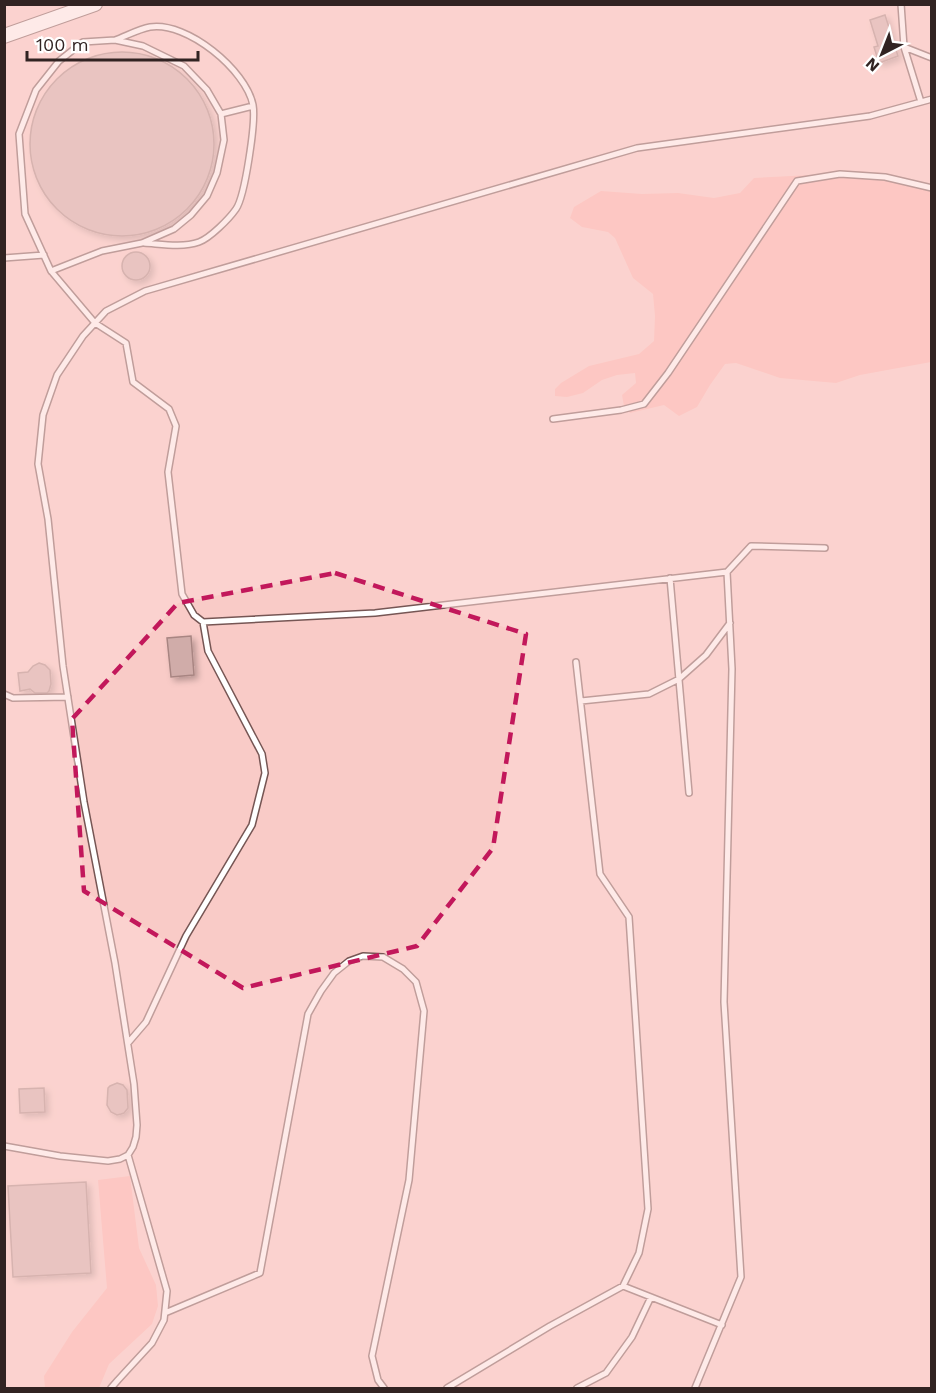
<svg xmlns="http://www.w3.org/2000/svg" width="936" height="1393" viewBox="0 0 936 1393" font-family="'Work Sans',sans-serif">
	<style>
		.built { fill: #f9cbc7 }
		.green { fill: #fcb2ad }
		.building { fill: #d0aca9; stroke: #a88582; stroke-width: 1.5; filter: url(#shadow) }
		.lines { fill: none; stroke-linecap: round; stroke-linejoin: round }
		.lane-casing { stroke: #765654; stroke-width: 8 }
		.secondary-casing { stroke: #765654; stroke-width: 16 }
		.lane { stroke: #fff; stroke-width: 5 }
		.secondary { stroke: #fff; stroke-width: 14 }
		.marked { fill: none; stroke: #c2185b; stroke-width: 4.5; stroke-dasharray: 12 8; stroke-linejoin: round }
	</style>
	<defs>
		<filter id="shadow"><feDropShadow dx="3.5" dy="3.5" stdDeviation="3" flood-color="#0004"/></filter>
	</defs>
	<rect width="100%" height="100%" fill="#fed9d5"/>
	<path class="built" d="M5,5h926v1383h-926z"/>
	<path class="green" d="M853,171l30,2 48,13v176l-71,13 -24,8 -56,-5 -44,-15 -11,1 -15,21 -13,22 -18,9 -15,-11 -34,8 -6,-7 -2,-11 14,-12 -1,-10 -18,2 -15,5 -19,13 -16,4 -12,-1v-7l6,-6 28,-17 50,-12 15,-13 1,-25 -2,-22 -20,-16 -18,-40 -7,-6 -26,-5 -12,-9 4,-11 27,-16 41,3 36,-1 36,5 26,-5 14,-15 57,-3z
		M130,1176l9,72 17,37 2,21 -6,18 -43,40 -10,24h-54l-1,-12 28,-44 35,-44 -9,-108z"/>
	<path class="building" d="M885,15l13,41 -19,7 -5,-16 4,-1 -8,-26z
		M30 144a92 92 0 1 1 184 0a92 92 0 1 1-184 0Z
		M122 266a14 14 0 1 1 28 0a14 14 0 1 1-28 0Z
		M191,636l3,39 -23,2 -4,-39z
		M39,663l6,2 5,5 1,14 -2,7 -2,2h-12l-5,-4 -10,2 -2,-18 10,-1 5,-6z
		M117,1083l6,2 4,5 1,18 -4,5 -3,1 -4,1 -6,-3 -4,-7 1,-17 2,-2z
		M44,1088l1,24 -25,1 -1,-24z
		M86,1182l5,91 -78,4 -5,-91z"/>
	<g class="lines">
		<g class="lane-casing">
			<path id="lane" d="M901,4l3,43 28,11
				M115,40c11,-4 24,-11 35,-13 37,-6 96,43 103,78 3,17 -8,91 -17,104 -7,10 -26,29 -37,33 -17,6 -38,2 -55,1
				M904,47l17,55
				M221,114l32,-8
				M4,258l40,-3
				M51,271l51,-20 40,-8 32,-14 17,-14 16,-19 10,-23 7,-33 -3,-26 -14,-24 -23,-24 -41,-20 -28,-6 -32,2 -24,19 -23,29 -17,44 6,80 26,57 44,52 31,20 7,39 36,27 7,17 -8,46 14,122 12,21 9,7 172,-9 352,-41 24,-26 74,2
				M553,419l68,-9 23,-6 24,-31 129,-192 43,-7 45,3 47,11
				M670,578l19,215
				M576,662l24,212 29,43 19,292 -9,44 -16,33
				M4,694l9,4 55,-1
				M581,701l68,-7 30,-15 27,-24 24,-32
				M128,1043l18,-21 40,-86 66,-111 13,-52 -3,-19 -54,-103 -5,-29
				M4,1146l56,10 48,5 12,-2 8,-4 5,-8 3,-10 1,-12 -3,-41 -19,-121 -31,-161 -21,-136 -15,-147 -10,-55 5,-49 14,-40 26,-39 23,-25 39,-20 492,-143 233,-32 62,-17
				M165,1313l95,-40 48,-259 13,-23 13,-18 15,-12 14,-5 20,1 20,12 13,13 8,29 -15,169 -37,176 6,24 6,8
				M111,1388l7,-8 34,-37 12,-23 3,-29 -39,-136
				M447,1388l103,-62 73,-40 99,39
				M577,1388l29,-15 26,-36 19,-40
				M695,1388l46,-111 -17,-275 8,-333 -5,-97"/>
		</g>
		<g class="secondary-casing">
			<path id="secondary" d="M4,36l91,-32"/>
		</g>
		<use href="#lane" class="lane"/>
		<use href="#secondary" class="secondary"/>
	</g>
	<path d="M0 0H936V1393H0ZM335,573l191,61 -33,214 -76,98 -174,42 -159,-97 -12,-172 106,-116z" fill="#fed9d5" fill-opacity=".55" fill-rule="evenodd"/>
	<path class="marked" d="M335,573l191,61 -33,214 -76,98 -174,42 -159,-97 -12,-172 106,-116z"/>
	<rect width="936" height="1393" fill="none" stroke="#312322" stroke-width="12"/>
	<g transform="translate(882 54) rotate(222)" stroke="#ffffff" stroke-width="4.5" paint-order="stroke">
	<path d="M0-4.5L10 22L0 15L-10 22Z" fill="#312322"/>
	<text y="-9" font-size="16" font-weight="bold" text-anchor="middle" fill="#312322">N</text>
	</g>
	<path d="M27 51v9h171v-9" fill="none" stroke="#312322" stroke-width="3"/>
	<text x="36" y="51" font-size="18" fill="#312322" stroke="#ffffff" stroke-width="4.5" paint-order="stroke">100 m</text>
</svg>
